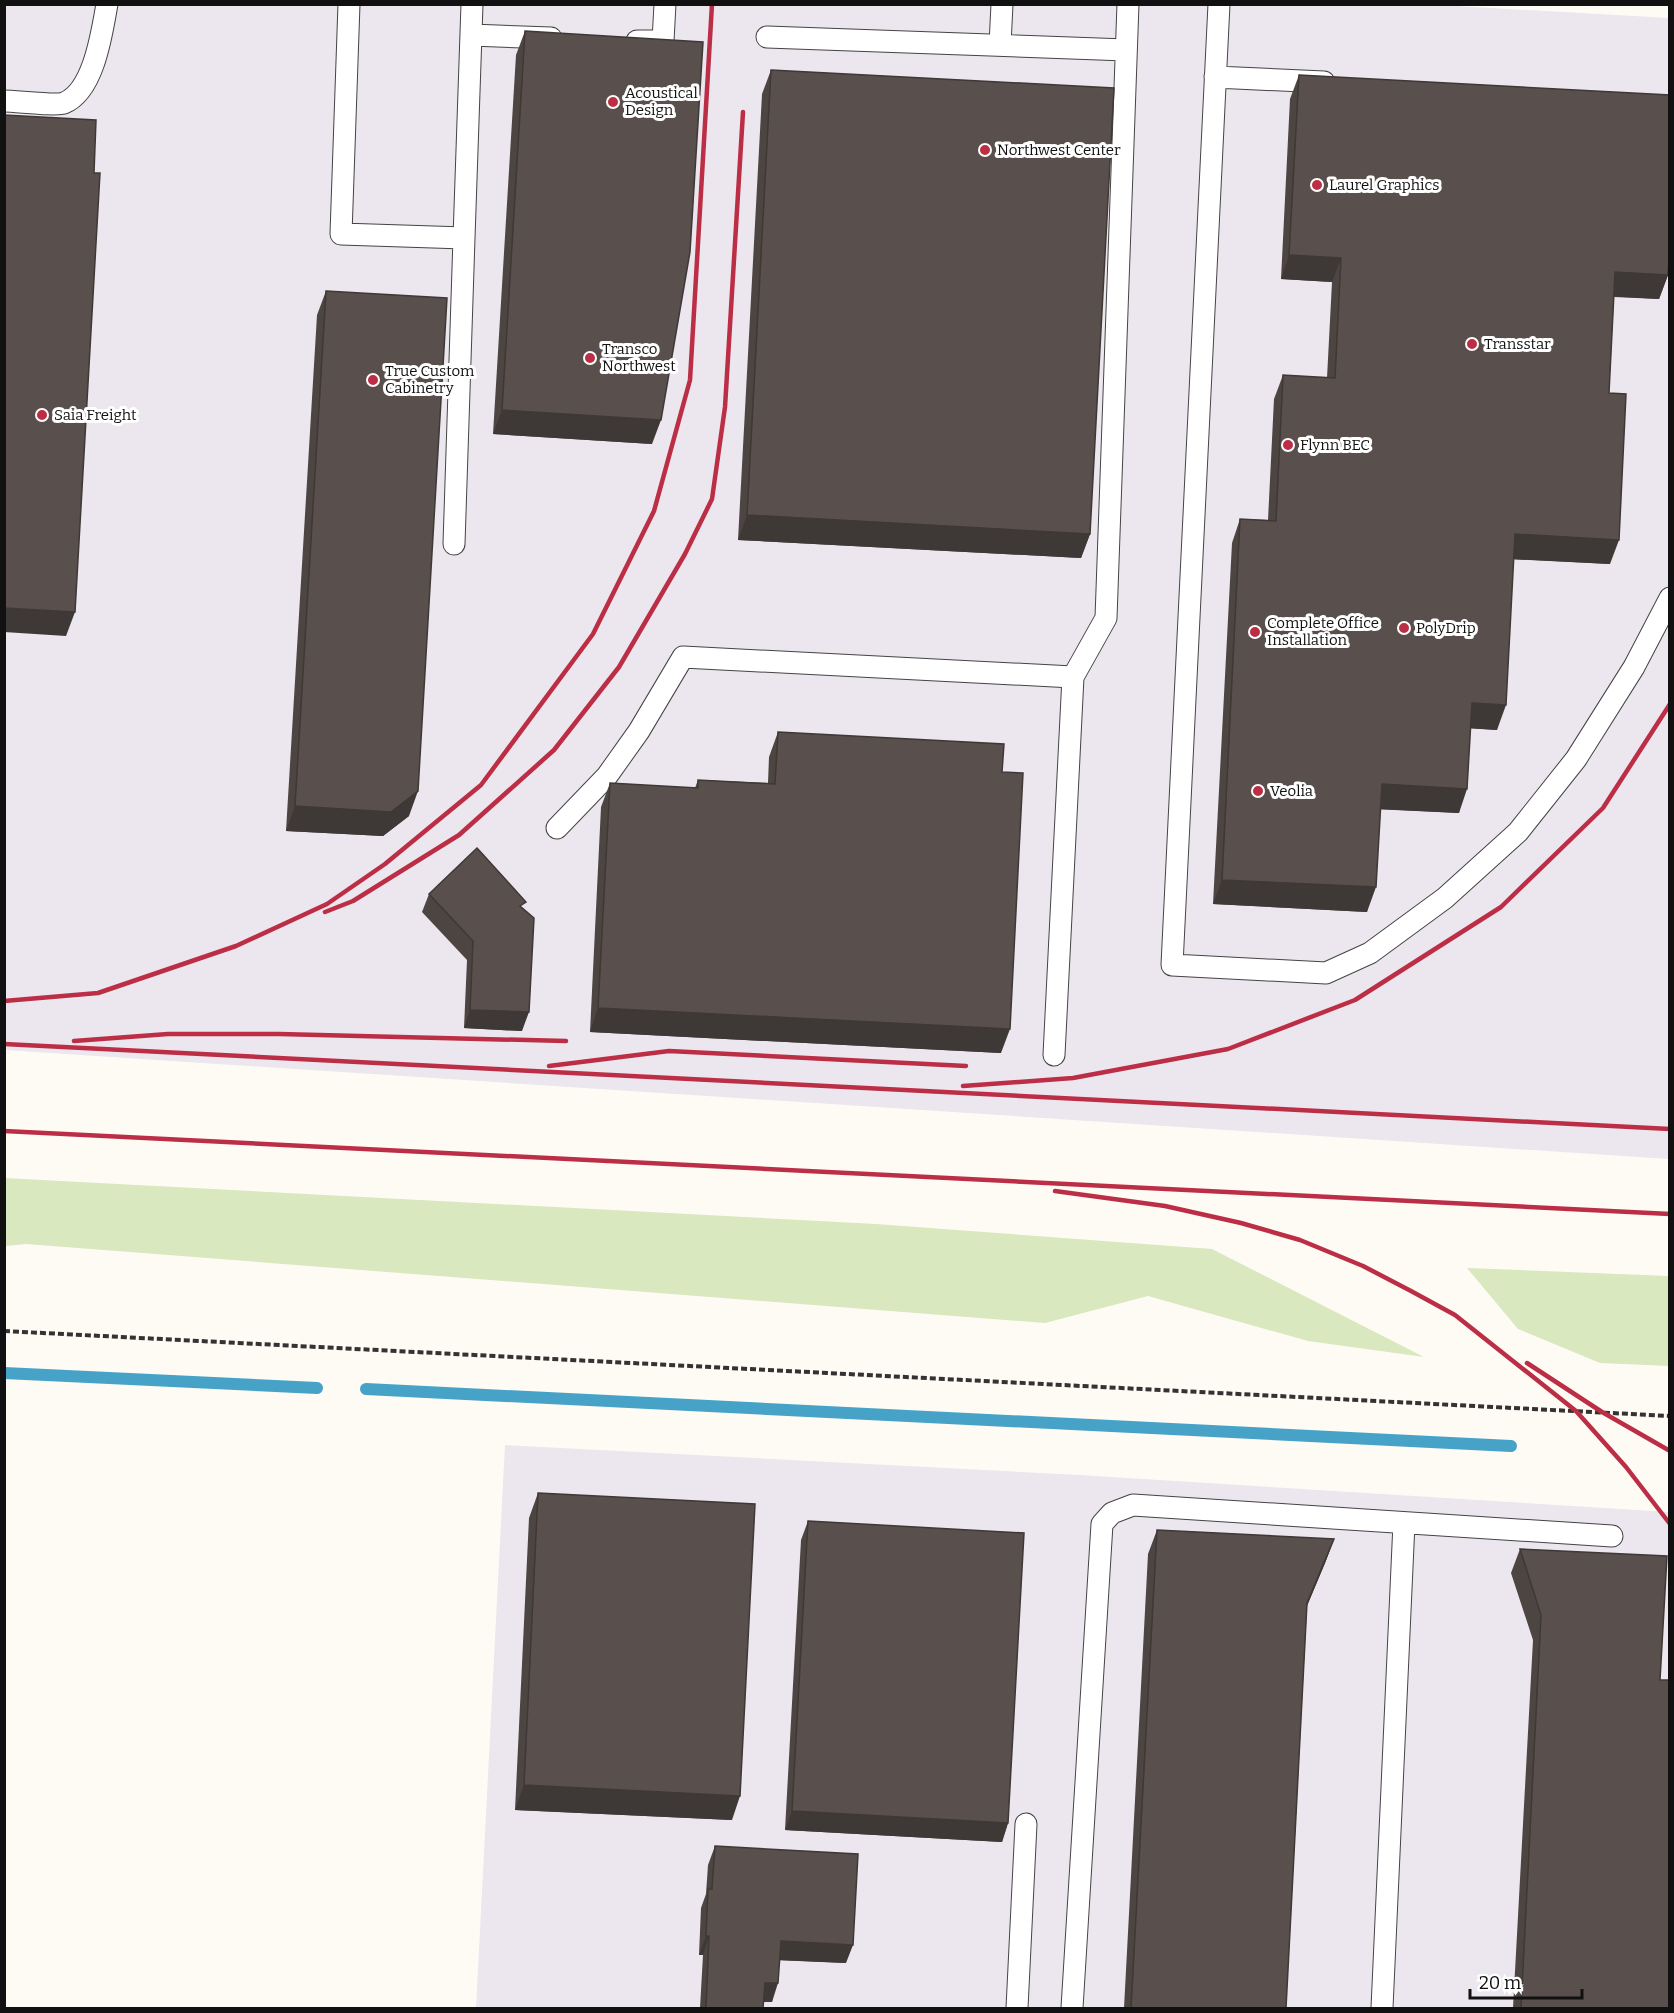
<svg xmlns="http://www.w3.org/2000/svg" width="1674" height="2013" viewBox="0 0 1674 2013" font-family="Bitter,serif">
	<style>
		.industrial { fill: #ece6ee }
		.green { fill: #d9e8bf }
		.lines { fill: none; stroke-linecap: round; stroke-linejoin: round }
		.stream { stroke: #46a3c7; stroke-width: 12 }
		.service-casing { stroke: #444; stroke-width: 23 }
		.path { stroke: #333; stroke-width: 4; stroke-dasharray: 6 3; stroke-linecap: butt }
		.service { stroke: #fff; stroke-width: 21 }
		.rail { stroke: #bb2e45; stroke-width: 4.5 }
		.wall { fill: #4d4542 }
		.shaded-wall { fill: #3e3836 }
		.building { fill: #59504d; stroke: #3e3836; stroke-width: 1.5 }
		.poi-dot { fill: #bb2e45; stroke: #fff; stroke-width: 2 }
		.labels { text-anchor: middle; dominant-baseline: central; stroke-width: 6; stroke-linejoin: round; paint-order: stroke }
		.poi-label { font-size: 15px; fill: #111; stroke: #fff; text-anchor: start }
	</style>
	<rect width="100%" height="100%" fill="#fefbf5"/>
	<path class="industrial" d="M1421,4l248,14v1141l-1664,-109 -1,-1045z
		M505,1445l574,30 590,37v496h-1193z"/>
	<path class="green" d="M4,1178l872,46 336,25 212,108 -116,-16 -160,-45 -103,27 -1019,-79 -21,2z
		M1467,1268l202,8v90l-69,-3 -82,-34z"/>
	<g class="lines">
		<path class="stream" d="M4,1373l313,15
			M366,1389l1145,57"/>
		<g class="service-casing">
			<path id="service" d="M349,4l-8,230 123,4 -10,306
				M1219,4l-47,961 154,8 44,-20 75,-55 73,-66 58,-73 58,-92 36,-69
				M471,35l80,3
				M767,37l359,13
				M637,41h26l2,-37
				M1000,45l2,-41
				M1215,77l109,5
				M4,101c12,0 52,5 60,2 30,-12 38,-71 43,-99
				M464,238l8,-234
				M1073,677l33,-59 22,-614
				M557,828l50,-52 32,-45 44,-74 390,20 -19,378
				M1017,2008l9,-184
				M1072,2008l30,-484 10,-11 21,-8 479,31
				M1382,2008l22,-485"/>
		</g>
		<path class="path" d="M4,1331l1666,85"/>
		<use href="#service" class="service"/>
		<path class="rail" d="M325,912l28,-11 106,-66 95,-85 65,-83 66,-113 27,-55 13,-92 18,-295
			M4,1001l94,-8 138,-47 91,-42 58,-40 96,-79 112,-151 61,-123 36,-131 22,-376
			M74,1041l94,-7h111l287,7
			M4,1044l1666,85
			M549,1066l120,-15 297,15
			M963,1086l110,-8 155,-29 127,-49 146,-93 102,-99 67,-104
			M4,1131l1666,83
			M1055,1191l110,15 76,17 59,17 63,26 48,25 44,24 121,96 50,56 44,57
			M1527,1363l75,49 68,39"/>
	</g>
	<path class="wall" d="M525,31l127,413 -159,-10 23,-379z
		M771,70l319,464 -9,24 -343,-18 24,-446z
		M1299,75l369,200 -9,24 -45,-2 -5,96 1,171 -96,-5 -17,171 -26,-2 -12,85 -79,-4 -13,103 -154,-8 19,-361 8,-24 28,1 6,-121 9,-24 44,3 5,-96 -51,-3 9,-180z
		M326,291l83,525 -26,20 -97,-5 31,-516z
		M778,732l224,40 -1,281 -411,-21 11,-225 9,-24 85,5 3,-8 70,3 1,-26z
		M429,894l94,14 -1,123 -58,-3 3,-68 -45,-48z
		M538,1493l194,327 -217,-10 14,-292z
		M808,1521l200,302 -6,19 -217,-12 16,-290z
		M1157,1530l177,9 -9,24 -18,43 -21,402h-162l24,-454z
		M1520,1549l140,131 10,328h-157l20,-368 -22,-67z
		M715,1846l131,117 -66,-3 -8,42h-8l-1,6h-63l3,-53h-4l2,-47 5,-14 2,-29z"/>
	<path class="shaded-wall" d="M1289,255l52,3 -9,24 -51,-3z
		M1615,272l53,3 -9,24 -53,-3z
		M502,410l159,10 -9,24 -159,-10z
		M747,515l343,19 -9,24 -343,-18z
		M1515,534l104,6 -9,24 -104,-5z
		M4,608l71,4 -9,24 -62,-4z
		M1472,703l34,2 -9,25 -34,-2z
		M1382,784l85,5 -8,24 -86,-4z
		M418,791l-9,25 -26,20 -97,-5 9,-25z
		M1222,880l154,7 -9,25 -154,-8z
		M598,1008l412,21 -9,24 -411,-21z
		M470,1010l59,2 -7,19 -58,-3z
		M1334,1539l-9,24 -27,64 9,-24z
		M524,1785l216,11 -8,24 -217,-10z
		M792,1811l216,12 -6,19 -217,-12z
		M706,1936h3l-6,19h-4z
		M781,1941l72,4 -7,18 -72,-3z
		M765,1983h13l-6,19 -14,-1z"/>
	<path class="building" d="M525,31l178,11 -13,210 -29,168 -159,-10z
		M771,70l343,18 -24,446 -343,-19z
		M1299,75l371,20v141l-2,39 -53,-3 -6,121 17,1 -7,146 -104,-6 -9,171 -34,-2 -5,86 -85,-5 -6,103 -154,-7 18,-361 36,2 7,-146 52,3 6,-120 -52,-3z
		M4,115l92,5 -2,53h6l-25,439 -71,-4z
		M326,291l121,7 -29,493 -27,21 -96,-6z
		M778,732l226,12 -2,28 21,1 -13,256 -412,-21 12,-225 88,5v-8l77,4z
		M477,848l49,54 -6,4 14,12 -5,94 -59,-2 3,-69 -44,-47z
		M538,1493l217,11 -15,292 -216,-11z
		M808,1521l216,12 -16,290 -216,-12z
		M1157,1530l177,9 -27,64 -21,405h-155z
		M1520,1549l147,7 -7,124h10v328h-149l20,-393z
		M715,1846l143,8 -5,91 -72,-4 -3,42h-13l-2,25h-57l3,-72h-3l2,-47h4z"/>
	<g class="poi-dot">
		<circle cx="613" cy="102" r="6"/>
		<circle cx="985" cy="150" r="6"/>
		<circle cx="1317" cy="185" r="6"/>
		<circle cx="1472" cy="344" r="6"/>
		<circle cx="590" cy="358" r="6"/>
		<circle cx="373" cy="380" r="6"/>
		<circle cx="42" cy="415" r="6"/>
		<circle cx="1288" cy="445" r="6"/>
		<circle cx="1404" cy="628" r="6"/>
		<circle cx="1255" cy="632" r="6"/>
		<circle cx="1258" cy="791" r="6"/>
	</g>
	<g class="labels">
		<g class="poi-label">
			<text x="625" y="93">Acoustical<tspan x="625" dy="17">Design</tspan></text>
			<text x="997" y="150">Northwest Center</text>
			<text x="1329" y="185">Laurel Graphics</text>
			<text x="1484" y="344">Transstar</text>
			<text x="602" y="349">Transco<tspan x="602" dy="17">Northwest</tspan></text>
			<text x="385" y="371">True Custom<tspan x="385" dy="17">Cabinetry</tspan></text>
			<text x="54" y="415">Saia Freight</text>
			<text x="1300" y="445">Flynn BEC</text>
			<text x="1267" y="623">Complete Office<tspan x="1267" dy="17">Installation</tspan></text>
			<text x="1416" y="628">PolyDrip</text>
			<text x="1270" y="791">Veolia</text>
		</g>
	</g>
	<rect width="1674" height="2013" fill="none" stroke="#111111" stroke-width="12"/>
	<path d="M1470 1989v9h112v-9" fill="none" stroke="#111111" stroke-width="3"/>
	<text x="1479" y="1989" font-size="18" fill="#111111" stroke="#ffffff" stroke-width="4.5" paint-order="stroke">20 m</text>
</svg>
